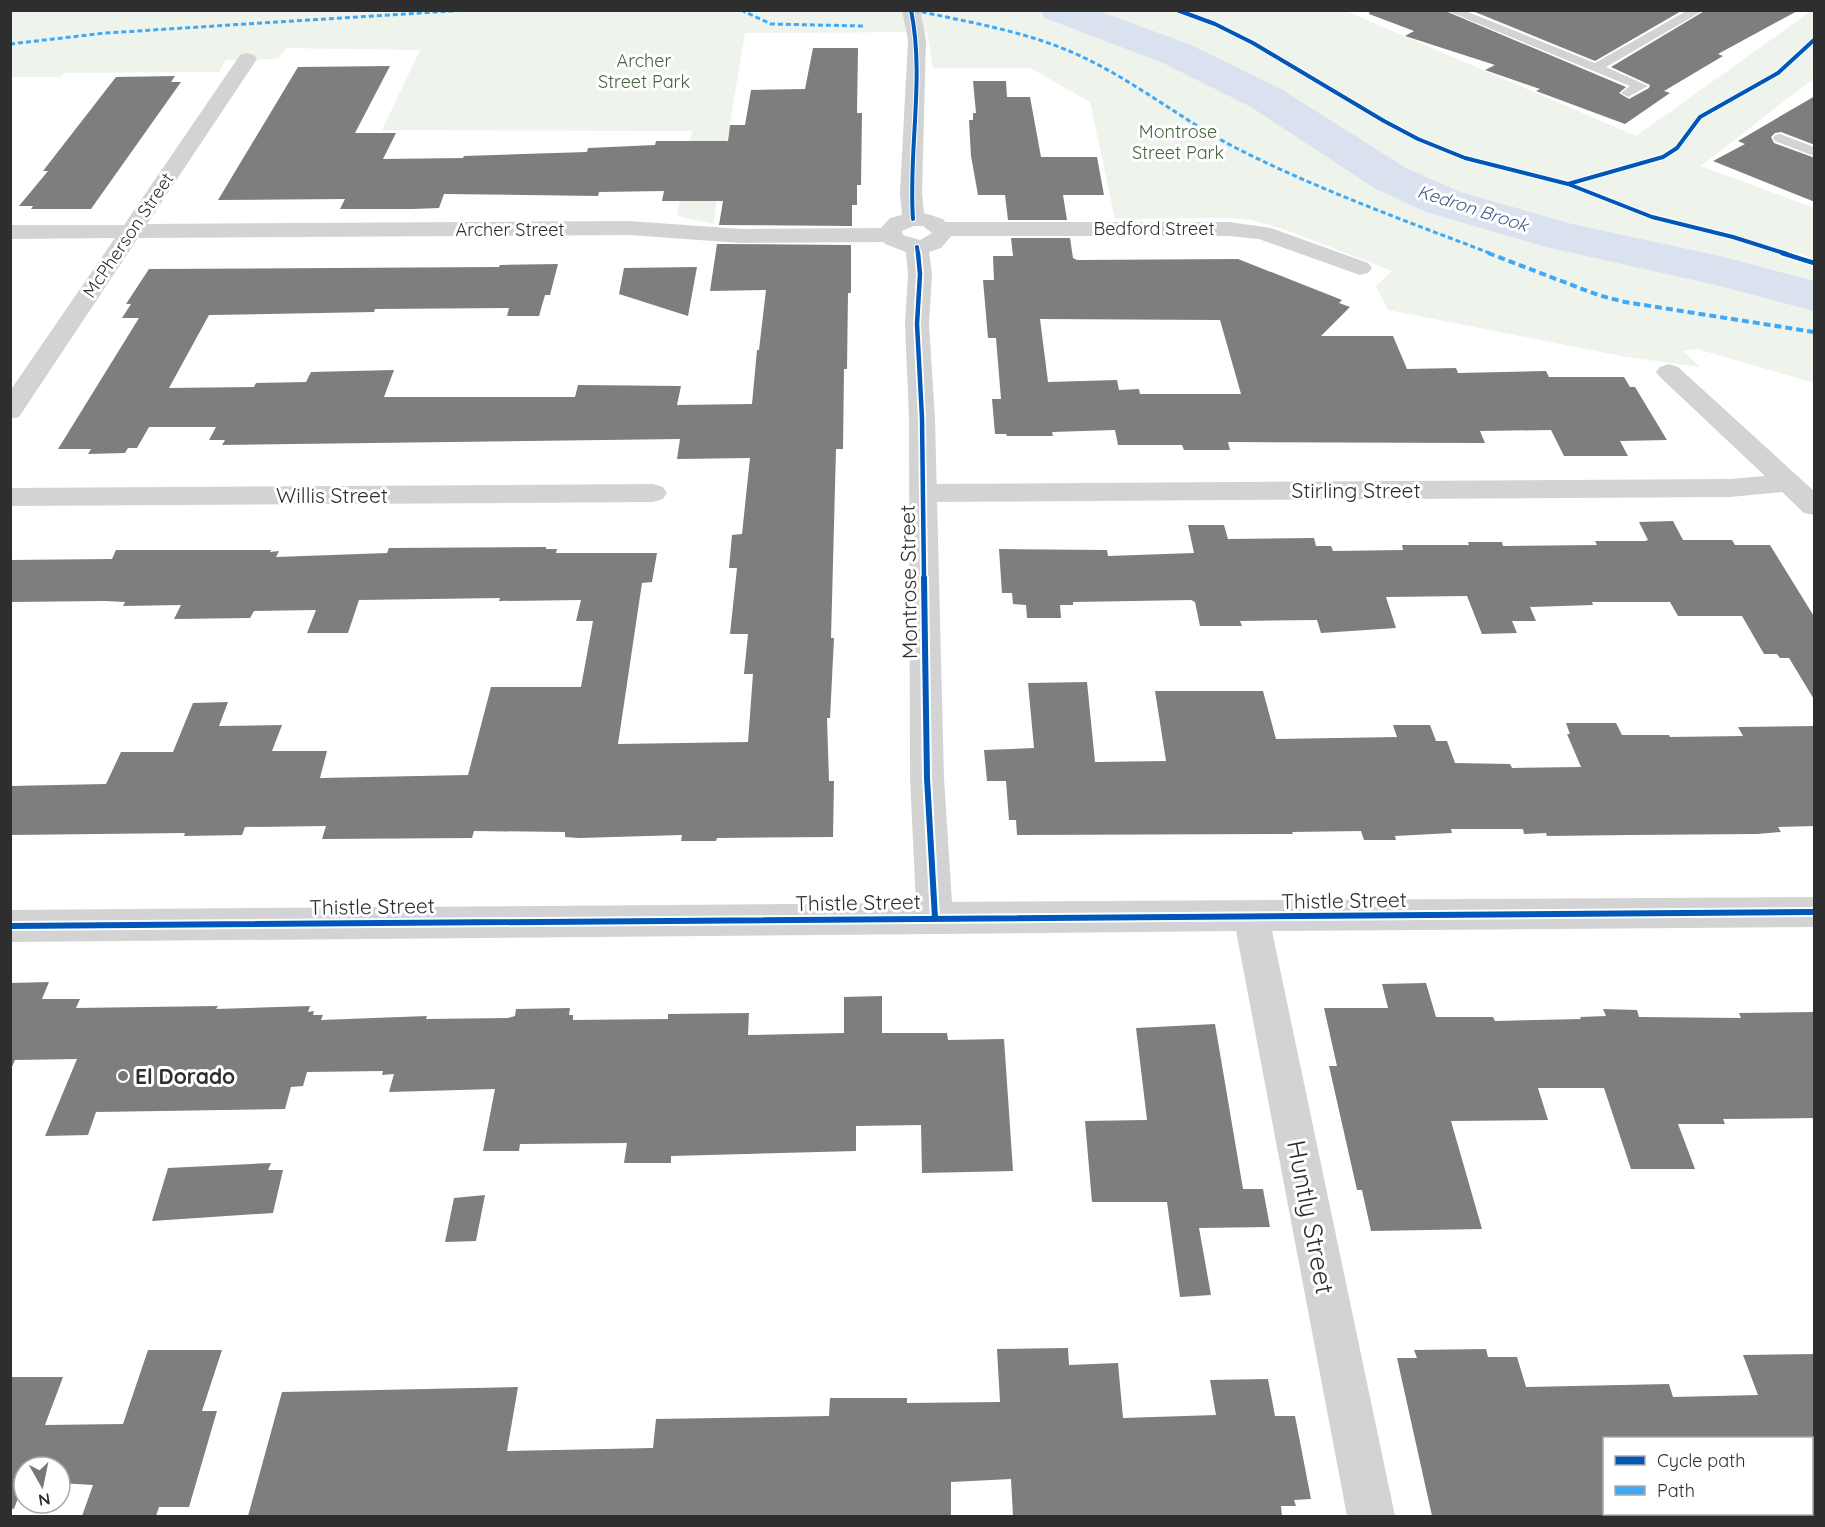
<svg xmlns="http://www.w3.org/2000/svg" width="1825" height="1527" viewBox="0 0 1825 1527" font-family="Quicksand,sans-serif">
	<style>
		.green { fill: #eef3ec }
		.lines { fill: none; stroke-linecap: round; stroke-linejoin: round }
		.river { fill: #dbe2ef; fill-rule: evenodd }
		.building { fill: #7e7e7e; fill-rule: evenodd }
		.service { fill: #d3d3d3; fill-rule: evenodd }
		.minor { fill: #d3d3d3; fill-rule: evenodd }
		.tertiary { fill: #d3d3d3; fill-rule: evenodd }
		.quiet-far1 { stroke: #3fa9f5; stroke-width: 3; stroke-dasharray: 5 3; stroke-linecap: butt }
		.quiet { stroke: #3fa9f5; stroke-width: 4; stroke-dasharray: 7 4; stroke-linecap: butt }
		.cycleway-far2-casing { stroke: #fff; stroke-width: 6 }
		.cycleway-far1-casing { stroke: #fff; stroke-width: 8 }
		.cycleway-casing { stroke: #fff; stroke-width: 10 }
		.cycleway-far2 { stroke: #0057b8; stroke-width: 4 }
		.cycleway-far1 { stroke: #0057b8; stroke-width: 4.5 }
		.cycleway { stroke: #0057b8; stroke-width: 6 }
		.poi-dot { fill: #777; stroke: #fff; stroke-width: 2 }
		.labels { text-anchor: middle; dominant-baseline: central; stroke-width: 6; stroke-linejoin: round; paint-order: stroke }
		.far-park-label { font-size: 18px; fill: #486440; stroke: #fff }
		.far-water-label { font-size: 18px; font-style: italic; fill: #445d87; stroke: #fff }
		.far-street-label { font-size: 18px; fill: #2e2e2e; stroke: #fff }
		.street-label { font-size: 21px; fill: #2e2e2e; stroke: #fff }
		.poi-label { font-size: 21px; font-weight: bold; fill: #2e2e2e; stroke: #fff; text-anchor: start }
		.near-street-label { font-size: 26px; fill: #2e2e2e; stroke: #fff }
	</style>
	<rect width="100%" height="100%" fill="#fff"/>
	<path class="green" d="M10,11h1336l290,125 175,-125h3v67l-113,88 113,42v175l-117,-34 -14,2 17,16 -73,-10 -239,-47 -12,-24 16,-15 -106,-41 -35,-10 -20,-2 -116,1 -25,-117 -60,-34h-97l-6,-36 -182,1 -32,191 -36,-8 15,-85 -310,-1 38,-80 -134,-2 -8,11 -52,1 -7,12 -155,1 -3,4h-50z"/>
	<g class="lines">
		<path class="river" d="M1040,10h56l95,35 90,44 125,79 54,24 112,32 152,33 90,24v30l-98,-26 -170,-38 -120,-35 -52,-24 -123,-81 -88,-44 -118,-45z"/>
	</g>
	<path class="building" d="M1370,10h73l183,77 -7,6 10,6 20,-11 1,-3 -39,-18 95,-57h93l-81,44 5,2 -59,35 6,2 -45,31 -89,-33 4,-2 -55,-19 10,-5 -90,-29 9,-5 -45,-17z
		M1470,10h213l-88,51z
		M813,48h45l-1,65h5l-1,72h-4v20h-5v21l-133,-1 4,-24h-61l2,-10 -65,1 -1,4 -154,-2 -5,14 -27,1h-72l5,-10 -127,1 80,-133 92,-1 -35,67h41l-13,26 80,-1 1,-2 123,-4 1,-4 67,-3 1,-4h72l2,-16h15l6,-35 54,-1z
		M175,76l-4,6h10l-90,127h-60l2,-3h-14l29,-35h-5l73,-94z
		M973,81h33l1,16h23l11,60h56l7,38h-41l4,25h-59l-3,-25h-27l-7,-39 -2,-36h4v-7h3z
		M1815,96v49l-34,-13 -6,1 -4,4 3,6 41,15v44l-102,-41 32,-17 -7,-3z
		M1011,238h59l3,20 4,2 161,-1 104,41 -3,3 11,4 -29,29h72l14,33 49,-1 2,5 88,-2 3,6h75l6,10h5l32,53 -47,1 8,15h-64l-13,-26 -71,1 5,12 -257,-1 2,8h-46l-2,-5h-64l-3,-15 -63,2 1,4h-46l-1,-2h-11l-3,-35h9l-5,-61h-8l-5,-58h11l-1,-24h20zM1040,319l180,1 21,74h-101l-1,-5 -20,1 -2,-10 -69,2z
		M717,244l134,1v48h-3l-1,76h-3l-1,80h-7l-5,189h3l-4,80h-3l2,63h5l-1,56 -116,1 -1,3h-35l1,-6 -103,3 -14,-1v-5l-91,-1 -2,7 -150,1 4,-13 -81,1 -3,8 -58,1 1,-3 -175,2v-49l96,-2 15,-32h52l20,-49 35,-1 -9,24 63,-1 -10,26h55l-7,27 148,-3 23,-88h90l12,-66h-17l5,-21 -82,1 1,-3 -141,2 -11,33h-41l9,-23 -62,1 -4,7 -76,1 7,-14 -58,1 2,-4 -20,-1 -95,1v-42l102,-1 4,-9h155l-1,2 9,-1 -3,6 111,-4 2,-5 157,-1v2h11l-1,4h101l-5,29 -10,1 -24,161 130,-2 5,-68h-9l4,-40h-18l7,-66h-8l3,-33 10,-1 8,-76 -73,1 3,-20 -458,6 3,-5h-16l7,-13h-67l-12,21h-9l-3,5 -37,1 3,-5h-33l81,-131h-17l9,-14h-5l23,-35 350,-2 1,-2 58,-1 -8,31h-5l-6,21h-32l2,-8 -134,1 -1,3 -165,3 -40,73 85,-1 2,-4 50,-1 5,-10 83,-2 -10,27h191l3,-12 103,1 -4,19 75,-1 5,-54h2l7,-60 -56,1z
		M697,267l-9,49 -69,-22 5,-26z
		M1673,521l10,19h49l3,5h35l45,73v83l-26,-43h-9l-3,-4h-13l-22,-38h-64l-8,-14h-78l1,3 -63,2 6,14h-24l5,12 -35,1 -15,-38 -81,1 10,31 -75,5 -4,-13 -77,1 2,5h-42l-5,-24 -4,-2 -118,2v3h-13l1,13h-34l-1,-13 -13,-1 -1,-11h-10l-3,-44 108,1 1,6 86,-3 -6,-28h36l4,14 86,-1 2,8h15l2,5 70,-1 -1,-5h67l-1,-3h34l1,4 94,-1 -2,-4h50l3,-1 -9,-18z
		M1087,682l8,80 71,-1 -11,-70h108l13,48 121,-2 -4,-12h37l6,16h11l8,22 55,1 2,4 69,-1 -14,-33h3l-4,-11h50l6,12h47l1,2 73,-1 -5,-9 77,-1v100l-37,1 3,5 -24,2 -128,1 -82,1 -1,-3 -22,1 -1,-5h-72l1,4 -57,3 1,4h-32l-3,-9 -69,1 1,2 -276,1 -1,-15h-7l-3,-39h-19l-3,-31 50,-2 -6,-65z
		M49,982l-7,17h38l-4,9 142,-2 -2,3 94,-3 -2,6 6,-1 -1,4h10l-2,5 106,-4 -1,3 82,-1 7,-2 1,-7 54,-1 -1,7h4v5l95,-1v-5l81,-1 -1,22 96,-2v-36l38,-1v37h65l1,7 56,-1 9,132 -91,2 -1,-48 -65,1v25l-185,5v7h-47l3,-20 -107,1 -1,7h-36l12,-62 -106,3 5,-18 -12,1 1,-4 -76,1 -4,14 -12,1 -6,22 -189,3 -8,23 -43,1 32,-77 -62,1 -5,11v-88z
		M1426,983l10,34h57l2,4 86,-2 -1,-2 26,-1 -3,-7 34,1 2,7 102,1 -2,-5 76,-1v106l-92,1 2,5h-47l17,45h-64l-27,-81h-66l10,32 -97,1 31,108 -111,2 -9,-41h-5l-28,-124h8l-13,-58h64l-6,-24z
		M1215,1024l28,165h20l7,38 -71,1 12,67 -31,2 -13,-95h-75l-7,-81 62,-1 -11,-92z
		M271,1163l-3,7h15l-10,43 -121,8 16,-53z
		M485,1195l-9,46 -31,1 9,-44z
		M1068,1348l1,17 49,-2 5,55 93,-3 -6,-35 58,-1 7,37h20l16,83 -17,1 2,6h-15l1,10h-269l-2,-37 -60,3v34h-703l34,-124 236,-5 -11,64 146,-3 3,-29 173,-3 1,-18h77v5l93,-1 -3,-53z
		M1486,1349l2,8h29l9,30 143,-3 4,13 85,-2 -15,-40 72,-1v84h-210v78h-173l-35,-158h20l-3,-8z
		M148,1350h74l-20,61h15l-28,96h-30l-3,9h-74l11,-31 -33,-2v-16h-36v15l-10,27 -4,-1v-131h53l-18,48 78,-1z"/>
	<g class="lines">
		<path class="service" d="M1445,10h18l132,53 93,-53h16l-98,57 42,19 -20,11 -7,-4 9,-7z
			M1780,134l34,13v9l-39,-15 -2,-3 2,-3z"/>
		<path class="minor" d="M247,53l7,2 3,4 -110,165 482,-3 112,8 149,-1 8,2 3,5 -3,5 -8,2 -149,1 -112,-8 -491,3 -119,179 -9,2v-28l105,-153 -105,1v-14h114l116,-170z
			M942,222h287l42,6 97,35 4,5 -4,5 -8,2 -101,-36 -30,-3h-287l-8,-2 -3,-5 3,-5z
			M1669,364l9,3 136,124v24l-10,-2 -22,-21 -52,5 -807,5 -10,-3 -4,-6 4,-6 10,-3 807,-5 35,-3 -105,-99 -4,-5 4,-5z
			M653,484l10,3 4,6 -4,6 -10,3 -643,4v-18z
			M1814,897v30l-542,4 123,585h-48l-111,-585 -301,3 -13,-5 -5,-11 5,-11 13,-5z"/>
		<path class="tertiary" d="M902,10h18l6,30 -4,153 2,20 19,6 11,14 -13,15 -12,4 3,22 -3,50 6,94 9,360 9,140 -5,11 -13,5 -925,8v-32l906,-7 -6,-125 -1,-360 -4,-94 3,-50 -2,-22 -21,-8 -6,-14 11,-12 12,-3 -2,-22 8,-153zM914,226h9l9,7 -12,7 -17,-5 -1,-4z"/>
		<path class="quiet-far1" d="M741,10l30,14 92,2
			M914,10c48,11 99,19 145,37 64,24 117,70 177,101 83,42 170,73 256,106
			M10,44l95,-11 362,-23"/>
		<path class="quiet" d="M1488,253l110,42 27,7 189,30"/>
		<g class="cycleway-far2-casing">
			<path id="cycleway-far2" d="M911,10c14,68 -3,140 2,209
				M1177,10l38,14 38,19 131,78 34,18 47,19 103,26 84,33 81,20 54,17
				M1568,184l95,-27 14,-9 23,-31 78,-44 36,-33
				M917,247l1,7"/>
		</g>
		<g class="cycleway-far1-casing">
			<path id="cycleway-far1" d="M918,253l2,21 -3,50 5,94 2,161
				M1782,253l32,10"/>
		</g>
		<g class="cycleway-casing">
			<path id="cycleway" d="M924,578l3,200 8,140
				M10,926l1804,-14"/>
		</g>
		<use href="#cycleway-far2" class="cycleway-far2"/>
		<use href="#cycleway-far1" class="cycleway-far1"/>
		<use href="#cycleway" class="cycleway"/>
	</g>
	<circle class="poi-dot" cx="123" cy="1076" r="6"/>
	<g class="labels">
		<g class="far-park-label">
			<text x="644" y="60">Archer<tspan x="644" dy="21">Street Park</tspan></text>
			<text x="1178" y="131">Montrose<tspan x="1178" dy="21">Street Park</tspan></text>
		</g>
		<g class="far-water-label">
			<text transform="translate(1473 208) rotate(18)">Kedron Brook</text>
		</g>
		<g class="far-street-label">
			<text x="1154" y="228">Bedford Street</text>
			<text x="510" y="229">Archer Street</text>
			<text transform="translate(128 235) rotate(-56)">McPherson Street</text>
		</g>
		<g class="street-label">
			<text x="1356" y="490">Stirling Street</text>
			<text x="332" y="495">Willis Street</text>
			<text transform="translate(908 582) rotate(-91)">Montrose Street</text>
			<text transform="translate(1344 900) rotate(-1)">Thistle Street</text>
			<text transform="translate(858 902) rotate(-1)">Thistle Street</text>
			<text transform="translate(372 906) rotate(-1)">Thistle Street</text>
		</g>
		<g class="poi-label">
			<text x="135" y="1076">El Dorado</text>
		</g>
		<g class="near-street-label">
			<text transform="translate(1311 1217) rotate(79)">Huntly Street</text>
		</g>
	</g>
	<rect width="1825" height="1527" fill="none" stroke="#2e2e2e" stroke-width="24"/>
	<rect x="1603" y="1437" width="210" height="78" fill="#ffffff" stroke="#ababab" stroke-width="1.5"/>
	<rect x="1615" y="1456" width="30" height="9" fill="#0057b8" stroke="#ababab" stroke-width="1.5"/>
	<text x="1657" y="1467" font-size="18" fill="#2e2e2e">Cycle path</text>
	<rect x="1615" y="1486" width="30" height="9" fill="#3fa9f5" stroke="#ababab" stroke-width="1.5"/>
	<text x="1657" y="1497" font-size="18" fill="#2e2e2e">Path</text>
	<g transform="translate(42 1485) rotate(171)"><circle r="28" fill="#ffffff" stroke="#ababab" stroke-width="1.5"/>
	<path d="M0-4.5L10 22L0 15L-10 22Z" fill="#777777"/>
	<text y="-9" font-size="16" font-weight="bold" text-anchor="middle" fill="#2e2e2e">N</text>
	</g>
</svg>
